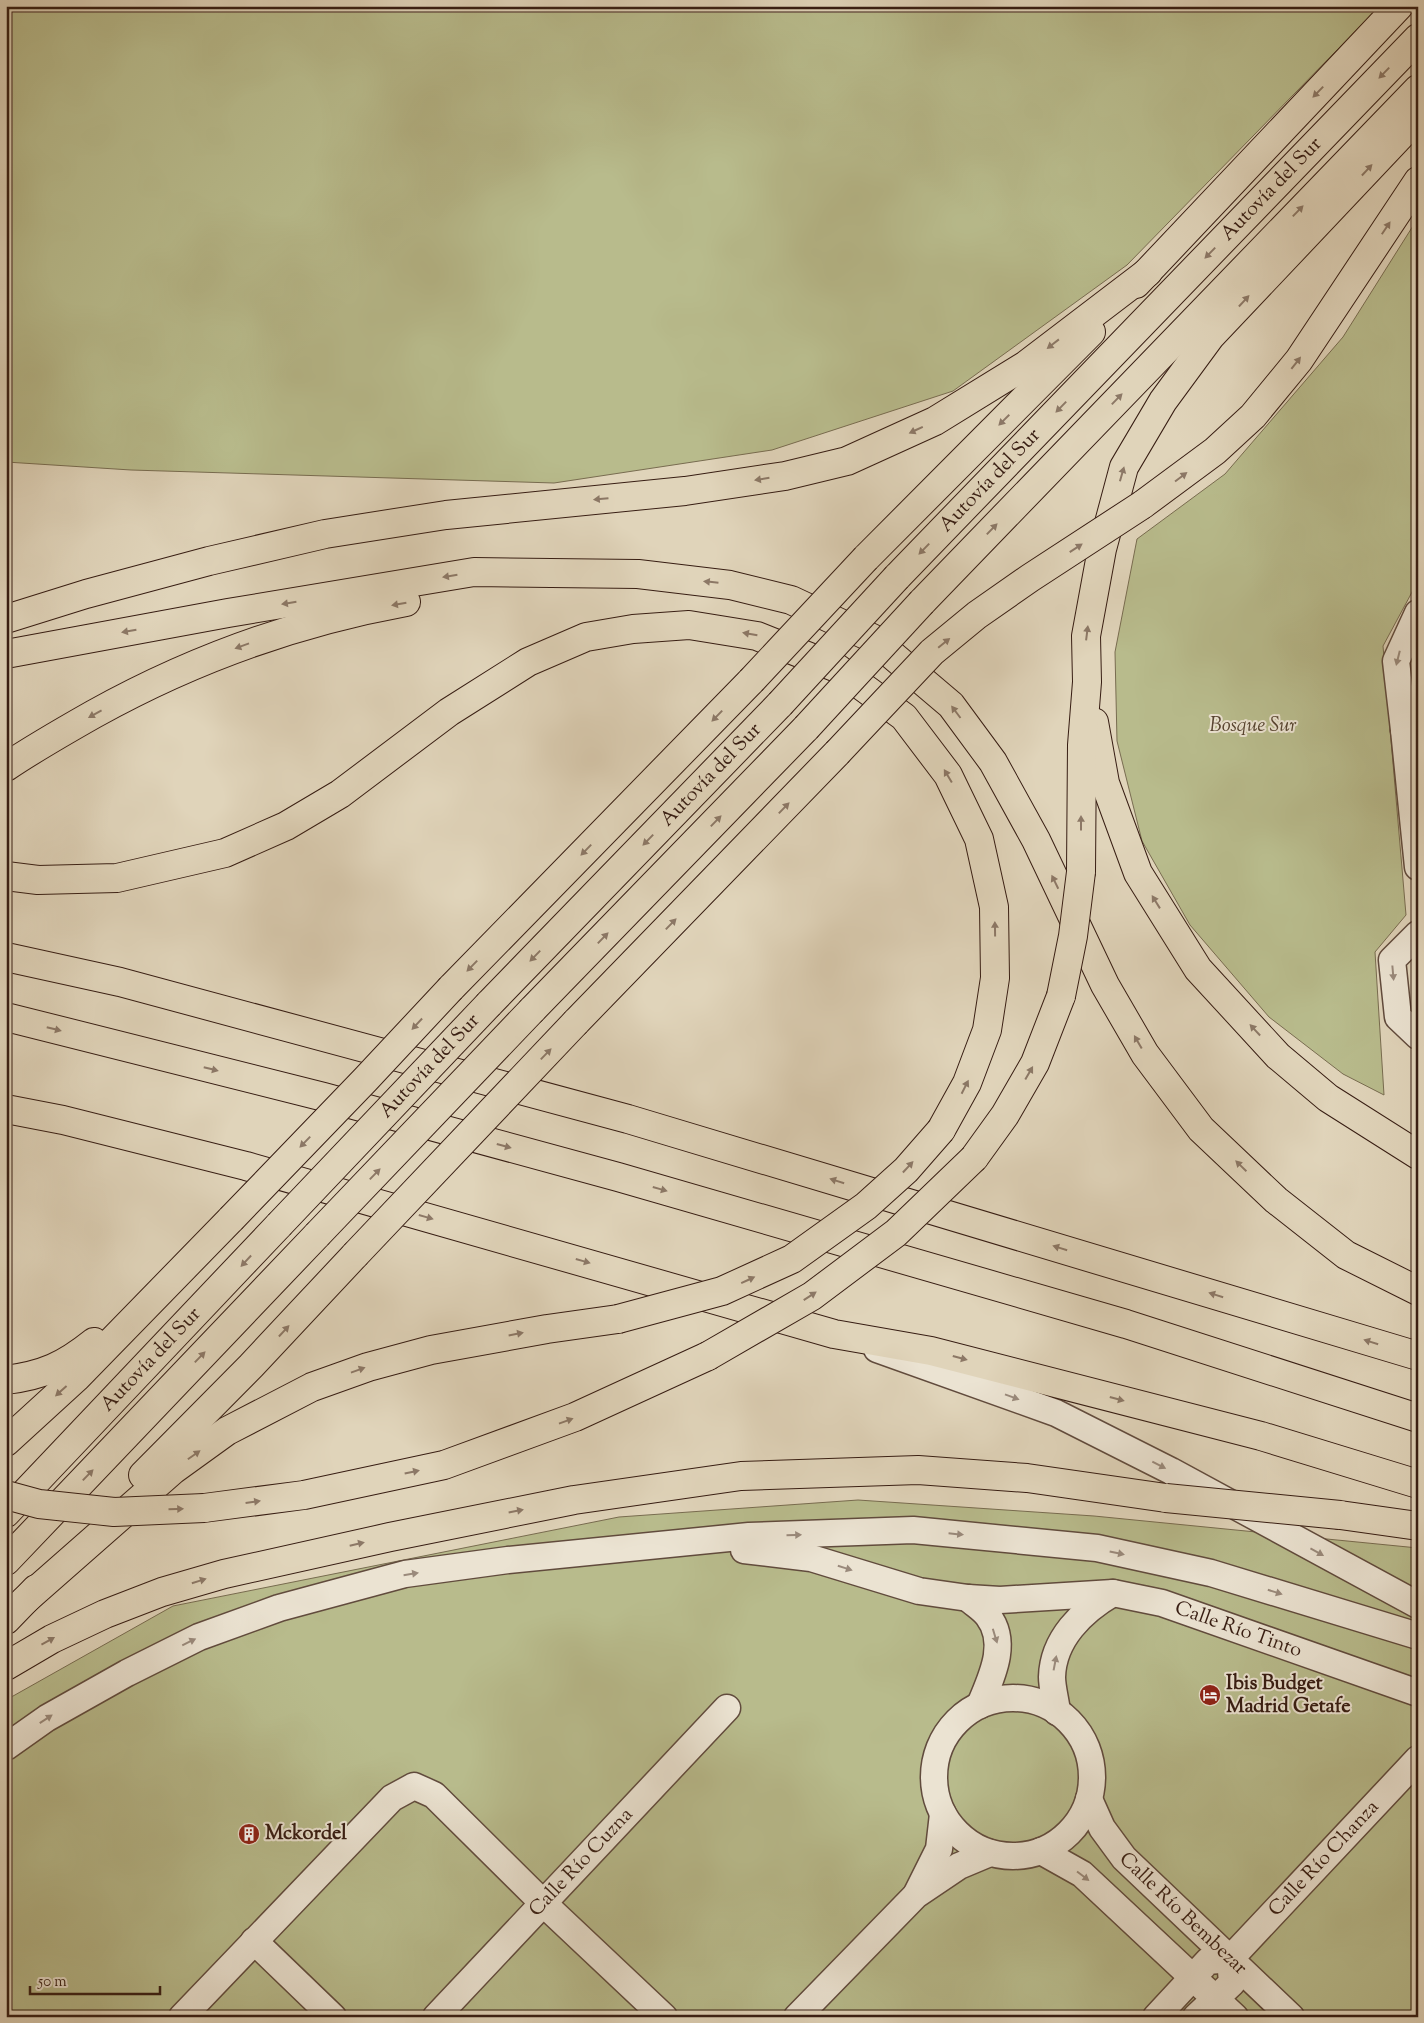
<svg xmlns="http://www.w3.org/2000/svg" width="1424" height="2023" viewBox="0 0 1424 2023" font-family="'Sorts Mill Goudy',serif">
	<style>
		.green { fill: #b8bb8c; stroke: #786c50 }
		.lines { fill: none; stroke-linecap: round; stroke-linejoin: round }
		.minor-casing { stroke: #614b3d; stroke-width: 29 }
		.highway-casing { stroke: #371d13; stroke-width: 30 }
		.minor { stroke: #ebe3d2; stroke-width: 26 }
		.highway { stroke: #e0d4ba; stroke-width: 28 }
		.highway-bridge-casing { stroke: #371d13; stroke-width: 30; stroke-linecap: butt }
		.highway-bridge { stroke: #e0d4ba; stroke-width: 28 }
		.oneway { fill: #8c7866 }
		.oneway2 { fill: #9a8a7c }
		.labels { text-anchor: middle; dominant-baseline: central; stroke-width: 4; stroke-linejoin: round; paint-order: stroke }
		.street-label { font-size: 20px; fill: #371d13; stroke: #ebe3d2 }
		.park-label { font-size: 20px; font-style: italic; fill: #574431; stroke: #ebe3d2 }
		.poi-label { font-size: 20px; font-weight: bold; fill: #371d13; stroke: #ebe3d2; text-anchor: start }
	</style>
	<rect width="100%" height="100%" fill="#e0d4ba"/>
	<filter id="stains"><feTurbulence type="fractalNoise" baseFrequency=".004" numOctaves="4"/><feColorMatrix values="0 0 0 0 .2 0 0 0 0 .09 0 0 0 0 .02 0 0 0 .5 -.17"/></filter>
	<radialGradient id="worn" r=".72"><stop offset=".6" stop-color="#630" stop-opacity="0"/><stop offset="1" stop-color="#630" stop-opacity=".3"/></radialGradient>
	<path class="green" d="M6,6h1374l-253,259 -174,126 -181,59 -218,33 -423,-13 -125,-8z
		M1418,218v363l-35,65 23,269 -31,37 9,143 -41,-21 -74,-57 -79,-92 -48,-84 -25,-100 -2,-89 22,-113 88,-65 118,-137z
		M858,1500l236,16 324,32v469h-1412v-317l167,-94 446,-89z"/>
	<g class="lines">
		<g class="minor-casing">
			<g id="minor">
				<path d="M1418,721l-8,8 -6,1 14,137"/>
				<path d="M1404,730l-8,-69 22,-48"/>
				<path d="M1418,934l-26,26 6,57 20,19"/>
				<path d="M877,1349l179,64 115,58 247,134"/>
				<path id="s1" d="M744,1550l67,8 108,33 49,7 32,2 113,-7 49,10 256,90"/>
				<path d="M968,1598c6,6 15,11 20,18 21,27 3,62 -8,89"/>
				<circle cx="1013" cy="1777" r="79"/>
				<path d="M1057,1712c-1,-11 -5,-24 -5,-35 1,-38 30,-66 61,-84"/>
				<path d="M6,1747l41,-29 80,-45 72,-36 80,-29 126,-34 103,-14 241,-24 164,-6 184,18 114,25 207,63"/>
				<path id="s2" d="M1089,1799l13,29 22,30 167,159"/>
				<path d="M1041,1851l41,23 153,143"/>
				<path d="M917,1893l22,-44 4,-35"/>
				<path d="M254,1941l79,76"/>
				<path d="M182,2017l210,-219 22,-12 20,9 109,108 121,114"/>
				<path id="s3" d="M436,2017l291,-309"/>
				<path d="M797,2017l119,-122 43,-29 31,-13"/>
				<path id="s4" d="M1156,2017l52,-56 22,-2 188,-200"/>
				<path d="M1196,2017l36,-34 -2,-24"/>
			</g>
		</g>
		<g class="highway-casing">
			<g id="highway">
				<path d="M1136,284l263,-278"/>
				<path d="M1142,505l73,-54 38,-35 46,-56 119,-179"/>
				<path d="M866,558l225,-226"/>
				<path id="s5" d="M897,577l521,-539"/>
				<path d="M922,602l496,-513"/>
				<path d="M6,619l80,-25 123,-33 116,-27 121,-19 239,-24 100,-15 62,-15 88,-40 91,-56 122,-93"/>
				<path d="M6,654l222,-41 246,-41 164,2 92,11 61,15 81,38 79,67 42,57 43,78 69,145 40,69 56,75 75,71 70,55 72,36"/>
				<path d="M1094,722l11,61 33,90 60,96 80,87 50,42 90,57"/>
				<path d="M6,767c28,-19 58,-36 88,-53 97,-54 202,-92 312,-112"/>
				<path d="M1081,872l1,-127 5,-63 -1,-46 16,-87 22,-82 39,-66 47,-64 208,-220"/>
				<path d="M6,876l32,4 79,-2 108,-25 61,-27 54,-32 109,-82 79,-50 58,-25 47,-8 56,-4 68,11 80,32 67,49 44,58 31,64 15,68 1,71 -8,52 -20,53 -26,47"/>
				<path d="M6,957l114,25 508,137 790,237"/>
				<path d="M451,988l300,-307"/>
				<path id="s6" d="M489,1004l291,-300"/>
				<path d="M532,1010l274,-282"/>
				<path d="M6,1017l318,80 294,80 508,147 292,94"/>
				<path d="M576,1022l261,-269"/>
				<path d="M6,1109l57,11 183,46 588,168 97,17 330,85 157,48"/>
				<path d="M974,1158l31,-43 30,-52 26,-67"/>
				<path d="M6,1380c38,-5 58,-14 88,-38"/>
				<path d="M6,1442l70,-64 155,-159"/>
				<path d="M143,1475l108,-109 104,-111"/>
				<path d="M204,1508l100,-13 140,-30 131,-48 133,-61"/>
				<path id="s7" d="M6,1513l273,-288"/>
				<path d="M1340,1515l78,11"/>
				<path d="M6,1561l311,-326"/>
				<path d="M24,1601l149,-131 54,-39 85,-44 56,-20 63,-17 116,-21 71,-10"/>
				<path d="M6,1620l30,-31"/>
				<path d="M6,1666l46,-27 53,-25 57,-22 62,-18 166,-37 184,-37 167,-24 177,-6 109,8 139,20"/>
			</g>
		</g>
		<use href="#minor" class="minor"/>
		<use href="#highway" class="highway"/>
		<g class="highway-bridge-casing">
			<g id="highway-bridge">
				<path d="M751,681l115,-123"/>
				<path d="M780,704l117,-127"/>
				<path d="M806,728l116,-126"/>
				<path d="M837,753l95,-101 45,-37 53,-37 112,-73"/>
				<path d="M1061,996l12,-60 8,-64"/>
				<path d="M231,1219l134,-139 86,-92"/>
				<path id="s8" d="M279,1225l210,-221"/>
				<path d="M317,1235l215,-225"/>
				<path d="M355,1255l221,-233"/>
				<path d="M618,1319l104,-28 70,-32 74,-53 40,-36 35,-40"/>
				<path d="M708,1356l104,-60 84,-63 78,-75"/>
				<path d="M6,1495l33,9 75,8 90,-4"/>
				<path d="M1166,1498l174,17"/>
			</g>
		</g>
		<use href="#highway-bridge" class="highway-bridge"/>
	</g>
	<defs><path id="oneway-solid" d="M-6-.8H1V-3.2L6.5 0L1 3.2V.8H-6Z" transform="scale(1.25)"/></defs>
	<g class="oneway">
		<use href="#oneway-solid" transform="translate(1384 73) rotate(134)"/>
		<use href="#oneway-solid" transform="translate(1318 92) rotate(134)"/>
		<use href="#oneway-solid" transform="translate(1367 170) rotate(-47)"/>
		<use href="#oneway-solid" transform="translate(1298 211) rotate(-46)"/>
		<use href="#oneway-solid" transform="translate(1386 228) rotate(-56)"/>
		<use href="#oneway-solid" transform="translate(1210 253) rotate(134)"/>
		<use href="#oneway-solid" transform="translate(1244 301) rotate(-47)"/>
		<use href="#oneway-solid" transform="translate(1053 344) rotate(142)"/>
		<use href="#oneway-solid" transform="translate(1296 363) rotate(-52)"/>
		<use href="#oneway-solid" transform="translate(1117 399) rotate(-46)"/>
		<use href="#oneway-solid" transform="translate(1061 407) rotate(134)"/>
		<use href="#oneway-solid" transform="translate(1004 420) rotate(135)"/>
		<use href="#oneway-solid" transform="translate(916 430) rotate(155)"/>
		<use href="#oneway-solid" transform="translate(1122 474) rotate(-74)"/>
		<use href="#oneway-solid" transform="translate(1181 477) rotate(-37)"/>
		<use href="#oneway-solid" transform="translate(762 479) rotate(171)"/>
		<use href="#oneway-solid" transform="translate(601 499) rotate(175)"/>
		<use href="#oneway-solid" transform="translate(992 529) rotate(-46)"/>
		<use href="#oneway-solid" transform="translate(1076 548) rotate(-33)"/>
		<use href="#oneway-solid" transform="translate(924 549) rotate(134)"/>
		<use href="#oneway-solid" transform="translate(450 576) rotate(171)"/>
		<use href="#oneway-solid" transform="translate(711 582) rotate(-174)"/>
		<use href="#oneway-solid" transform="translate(289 603) rotate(171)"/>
		<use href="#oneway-solid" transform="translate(399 604) rotate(170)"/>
		<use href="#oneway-solid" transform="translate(129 631) rotate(170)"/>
		<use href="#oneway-solid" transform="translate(1087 633) rotate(-83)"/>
		<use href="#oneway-solid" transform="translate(750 634) rotate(-170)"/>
		<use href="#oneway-solid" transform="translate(944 643) rotate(-39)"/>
		<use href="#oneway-solid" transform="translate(242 646) rotate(160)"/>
		<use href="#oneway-solid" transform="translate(956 712) rotate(-127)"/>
		<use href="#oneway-solid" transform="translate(95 714) rotate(151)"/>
		<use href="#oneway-solid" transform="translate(717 716) rotate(134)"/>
		<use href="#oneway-solid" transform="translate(948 776) rotate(-121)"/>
		<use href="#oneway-solid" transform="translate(784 808) rotate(-46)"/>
		<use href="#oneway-solid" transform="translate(716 821) rotate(-46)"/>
		<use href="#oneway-solid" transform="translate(1081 823) rotate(-90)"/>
		<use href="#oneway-solid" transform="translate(648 840) rotate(134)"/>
		<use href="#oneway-solid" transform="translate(586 850) rotate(134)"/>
		<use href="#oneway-solid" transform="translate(1055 882) rotate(-116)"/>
		<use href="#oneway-solid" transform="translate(1156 902) rotate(-122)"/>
		<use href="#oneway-solid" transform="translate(671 924) rotate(-46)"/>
		<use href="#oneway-solid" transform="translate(995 929) rotate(-91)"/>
		<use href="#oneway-solid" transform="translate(603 938) rotate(-46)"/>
		<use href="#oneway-solid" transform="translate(535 956) rotate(134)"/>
		<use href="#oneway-solid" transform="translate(472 966) rotate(134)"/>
		<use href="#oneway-solid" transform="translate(417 1024) rotate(133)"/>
		<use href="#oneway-solid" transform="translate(54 1029) rotate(14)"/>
		<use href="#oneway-solid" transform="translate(1255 1030) rotate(-133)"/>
		<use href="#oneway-solid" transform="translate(1138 1042) rotate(-120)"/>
		<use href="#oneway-solid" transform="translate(546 1054) rotate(-46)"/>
		<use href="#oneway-solid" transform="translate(211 1069) rotate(14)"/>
		<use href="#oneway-solid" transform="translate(1029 1073) rotate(-60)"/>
		<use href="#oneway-solid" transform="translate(965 1087) rotate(-63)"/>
		<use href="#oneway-solid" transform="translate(305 1142) rotate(134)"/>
		<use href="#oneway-solid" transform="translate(504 1146) rotate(15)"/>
		<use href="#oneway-solid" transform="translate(1241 1166) rotate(-136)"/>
		<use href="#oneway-solid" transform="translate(908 1167) rotate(-47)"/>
		<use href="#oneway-solid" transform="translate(375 1174) rotate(-46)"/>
		<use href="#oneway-solid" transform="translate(837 1181) rotate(-163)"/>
		<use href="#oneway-solid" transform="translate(660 1189) rotate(16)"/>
		<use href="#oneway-solid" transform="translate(426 1217) rotate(16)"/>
		<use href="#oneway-solid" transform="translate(1060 1248) rotate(-163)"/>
		<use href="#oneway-solid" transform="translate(246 1261) rotate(133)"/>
		<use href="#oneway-solid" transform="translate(583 1261) rotate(16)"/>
		<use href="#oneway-solid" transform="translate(748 1280) rotate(-25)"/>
		<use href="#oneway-solid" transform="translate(1216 1295) rotate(-163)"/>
		<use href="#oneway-solid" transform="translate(810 1296) rotate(-33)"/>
		<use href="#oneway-solid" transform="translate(284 1331) rotate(-47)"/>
		<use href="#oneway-solid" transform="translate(516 1334) rotate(-11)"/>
		<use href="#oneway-solid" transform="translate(1371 1342) rotate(-163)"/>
		<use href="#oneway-solid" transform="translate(200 1357) rotate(-46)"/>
		<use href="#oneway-solid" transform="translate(960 1358) rotate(15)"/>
		<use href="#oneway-solid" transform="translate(358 1370) rotate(-20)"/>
		<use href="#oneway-solid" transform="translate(61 1391) rotate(138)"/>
		<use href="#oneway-solid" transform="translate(1117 1399) rotate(15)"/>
		<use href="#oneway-solid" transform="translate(566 1421) rotate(-20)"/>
		<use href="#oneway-solid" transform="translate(194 1455) rotate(-35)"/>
		<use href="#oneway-solid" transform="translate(412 1472) rotate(-12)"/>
		<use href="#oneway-solid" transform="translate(88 1475) rotate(-46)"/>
		<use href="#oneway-solid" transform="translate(253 1502) rotate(-8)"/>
		<use href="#oneway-solid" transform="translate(176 1509) rotate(-2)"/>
		<use href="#oneway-solid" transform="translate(516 1511) rotate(-11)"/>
		<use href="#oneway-solid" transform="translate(357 1544) rotate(-13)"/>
		<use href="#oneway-solid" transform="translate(199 1581) rotate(-17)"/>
		<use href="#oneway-solid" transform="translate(48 1641) rotate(-29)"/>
	</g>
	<g class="oneway2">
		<use href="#oneway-solid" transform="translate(1398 658) rotate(104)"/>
		<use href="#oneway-solid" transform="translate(1393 973) rotate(85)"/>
		<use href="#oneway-solid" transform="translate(1012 1397) rotate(20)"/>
		<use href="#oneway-solid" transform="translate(1159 1465) rotate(27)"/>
		<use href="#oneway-solid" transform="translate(956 1534) rotate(6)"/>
		<use href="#oneway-solid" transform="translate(794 1535) rotate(-2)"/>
		<use href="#oneway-solid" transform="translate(1317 1552) rotate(29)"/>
		<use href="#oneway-solid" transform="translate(1117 1553) rotate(12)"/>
		<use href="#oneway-solid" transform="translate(845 1568) rotate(17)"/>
		<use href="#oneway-solid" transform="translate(411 1574) rotate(-9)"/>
		<use href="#oneway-solid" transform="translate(1275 1592) rotate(17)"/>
		<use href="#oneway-solid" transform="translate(995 1636) rotate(73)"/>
		<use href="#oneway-solid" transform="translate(189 1642) rotate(-26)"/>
		<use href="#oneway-solid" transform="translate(1055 1663) rotate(-79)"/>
		<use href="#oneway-solid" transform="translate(46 1719) rotate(-33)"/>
		<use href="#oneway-solid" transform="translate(1083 1876) rotate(37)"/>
	</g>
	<defs>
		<g id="hotel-disc" transform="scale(1.125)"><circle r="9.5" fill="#8f2418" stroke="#ebe3d2"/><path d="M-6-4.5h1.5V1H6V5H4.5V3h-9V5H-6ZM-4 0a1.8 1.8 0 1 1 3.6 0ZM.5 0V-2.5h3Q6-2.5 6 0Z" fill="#fff"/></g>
		<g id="building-disc" transform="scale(1.125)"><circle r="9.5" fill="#8f2418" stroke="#ebe3d2"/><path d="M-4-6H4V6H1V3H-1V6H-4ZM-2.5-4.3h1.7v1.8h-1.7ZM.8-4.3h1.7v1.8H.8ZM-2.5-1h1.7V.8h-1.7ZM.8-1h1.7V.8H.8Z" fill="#fff"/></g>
	</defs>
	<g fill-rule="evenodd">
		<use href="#hotel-disc" x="1210" y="1695"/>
		<use href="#building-disc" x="249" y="1834"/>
	</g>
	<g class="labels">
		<g class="street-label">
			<text stroke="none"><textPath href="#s5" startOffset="539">Autovía del Sur</textPath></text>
			<text stroke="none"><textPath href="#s5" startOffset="134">Autovía del Sur</textPath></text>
			<text stroke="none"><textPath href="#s6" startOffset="319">Autovía del Sur</textPath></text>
			<text stroke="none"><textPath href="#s8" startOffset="219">Autovía del Sur</textPath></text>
			<text stroke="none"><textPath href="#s7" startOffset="211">Autovía del Sur</textPath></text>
			<text stroke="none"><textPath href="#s1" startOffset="506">Calle Río Tinto</textPath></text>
			<text stroke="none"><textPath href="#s4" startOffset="236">Calle Río Chanza</textPath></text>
			<text stroke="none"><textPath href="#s3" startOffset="212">Calle Río Cuzna</textPath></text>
			<text stroke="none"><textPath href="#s2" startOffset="150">Calle Río Bembezar</textPath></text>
		</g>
		<g class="park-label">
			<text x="1253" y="726">Bosque Sur</text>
		</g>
		<g class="poi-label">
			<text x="1226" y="1684">Ibis Budget<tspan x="1226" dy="23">Madrid Getafe</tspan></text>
			<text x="265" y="1834">Mckordel</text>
		</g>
	</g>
	<rect width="1424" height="2023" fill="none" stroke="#e0d4ba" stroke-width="25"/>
	<rect x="8" y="8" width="1409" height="2008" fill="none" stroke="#371d13" stroke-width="2.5"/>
	<rect x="12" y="12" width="1399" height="1998" fill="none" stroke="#371d13"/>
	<path d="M30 1986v8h130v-8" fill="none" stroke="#371d13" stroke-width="2.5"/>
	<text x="38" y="1986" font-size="15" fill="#371d13" stroke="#ebe3d2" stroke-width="4" paint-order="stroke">50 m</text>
	<rect width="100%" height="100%" filter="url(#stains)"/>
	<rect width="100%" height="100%" fill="url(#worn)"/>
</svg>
